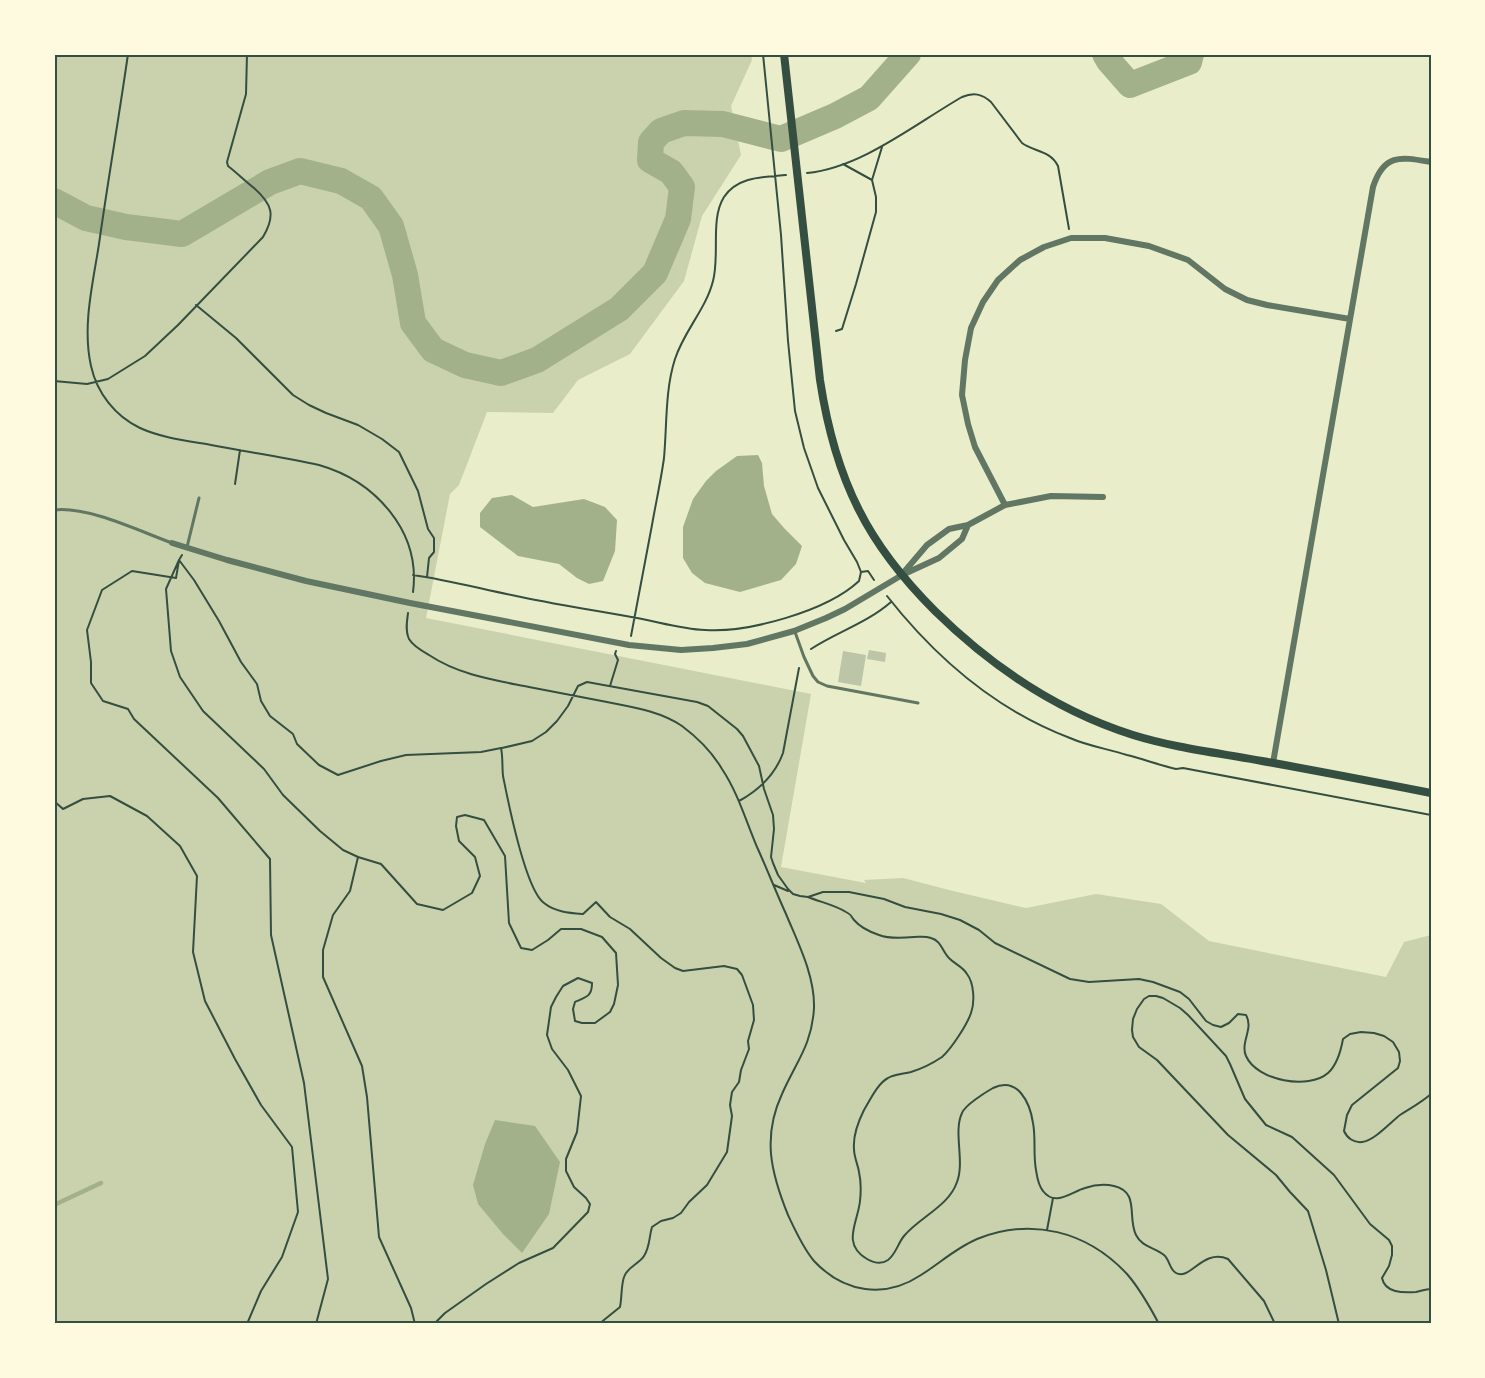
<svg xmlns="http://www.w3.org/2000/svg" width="1485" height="1378" viewBox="0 0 1485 1378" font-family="'Source Sans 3',sans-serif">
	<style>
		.green { fill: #cad2ad }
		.water { fill: #a3b18a }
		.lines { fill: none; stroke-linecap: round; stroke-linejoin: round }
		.stream { stroke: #a3b18a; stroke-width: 4.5 }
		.river { stroke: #a3b18a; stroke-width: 26 }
		.building { fill: #bcc5a7 }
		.path { stroke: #344e41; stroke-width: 2 }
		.service { stroke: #617663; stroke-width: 3 }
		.minor { stroke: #617663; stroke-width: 6 }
		.secondary { stroke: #344e41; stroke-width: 8 }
		.neatline { fill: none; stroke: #344e41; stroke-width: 2 }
	</style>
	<rect width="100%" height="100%" fill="#e9edc9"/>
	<path class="green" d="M54,54h697l1,6 -21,46 10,49 -39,61 -18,65 -54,73 -52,26 -25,33 -66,-1 -28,73 -9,9 -24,124 385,76 -30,173 85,16 -2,-3 39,-2 46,12 77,18 70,-14 65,10 48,37 177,36 18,-35 27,-7v389h-1377z"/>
	<path class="water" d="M758,455l4,8 2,23 8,28 12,14 18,18 -6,18 -15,16 -41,12 -35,-9 -13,-10 -9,-15v-31l10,-28 13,-18 10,-10 21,-15z
		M512,495l21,12 51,-8 21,8 12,13 -2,31 -12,30 -14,3 -12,-6 -18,-14 -41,-8 -38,-29v-14l12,-15z
		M495,1120l40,6 25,36 -11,52 -27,39 -19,-19 -25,-30 -5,-19 12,-41z"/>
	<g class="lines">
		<path class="stream" d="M54,1205l47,-22"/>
		<path class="river" d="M1105,54l4,7 21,24 59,-23 2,-8
			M54,201l32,17 40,9 56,7 88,-52 30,-11 41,10 30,17 20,28 14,49 8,48 20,27 32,15 36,8 36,-13 82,-51 36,-36 23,-54 4,-32 -11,-15 -21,-12 1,-18 10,-11 23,-8 39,1 58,15 54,-23 34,-18 39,-44"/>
	</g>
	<path class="building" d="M869,650l17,3 -1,9 -18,-3z
		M843,651l23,4 -5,31 -23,-4z"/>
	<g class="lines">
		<path class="path" d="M128,54c-9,63 -20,126 -29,190 -6,39 -17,82 -8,122 6,27 24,50 49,62 22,10 48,13 71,17 36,7 72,12 108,20 56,16 102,66 94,127
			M843,164l29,16 10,-33
			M807,173c54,-5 108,-49 155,-76 12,-5 20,-3 29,5l31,41c12,9 28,7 36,23l11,63
			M196,305l40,33 57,57 16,10 17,8 32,12 24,14 17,13 19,39 10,38 6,9v14l-5,6 -2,19
			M836,331l6,-2 14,-45 20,-72v-15l-4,-17
			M54,381l33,3 21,-5 37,-23 33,-31 85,-88c13,-22 9,-33 -9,-49 -9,-7 -17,-15 -26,-22l-1,-4 19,-68 1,-40
			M235,484l5,-34
			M182,555l-3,5 -13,29 5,62 9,26 23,34 61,58 19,26 37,36 23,19 15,7 -8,34 -17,24 -10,35v27l39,89 5,31 12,140 32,71 4,16
			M179,560l15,20 25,41 22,41 16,22 4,17 9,15 23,18 4,10 22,21 19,10 43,-14 25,-6 75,-3 20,-4c2,9 1,19 2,28 5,25 22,113 41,127 11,9 26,10 39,11l13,-12 14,15 20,12 31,29 14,10 8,3 41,-5 13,3 5,6 11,30 1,15 -6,21 1,8 -8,21 -2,12 -7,10 -2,13 2,11 -5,36 -20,33 -18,17 -8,11 -8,5 -12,3 -9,6c-3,10 -2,20 -8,29 -5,8 -17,11 -20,21 -3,9 -2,20 -4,30l-21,17
			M179,560l-3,18 -44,-7 -30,19 -15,40 4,32v21l12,18 25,8 6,10 84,79 52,61 1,76 33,148 24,196 -12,45
			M861,572l7,-1 6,9
			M413,575c36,5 72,15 108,22 38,8 77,14 116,21 22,4 45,11 68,12 43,3 122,-19 154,-49l2,-9 -4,-10 -13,-22 -26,-52 -14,-40 -9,-37 -7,-70 -7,-106 -18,-181
			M887,596c48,61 109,114 183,142 18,8 38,11 57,17 16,4 32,10 49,14l7,-1 248,47
			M408,613c-1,8 -3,18 1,26 4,7 13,12 20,16 30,20 65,25 100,32 26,5 52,10 78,15 25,5 53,9 75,24 16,12 30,26 40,43 16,24 24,52 35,78 10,22 19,45 29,67 12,29 29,62 28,94 -2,37 -18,54 -32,86 -20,43 -11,79 6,121 7,15 15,33 26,46 30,32 71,38 107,14 19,-12 35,-27 56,-36 54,-22 110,-8 150,35 13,15 23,33 32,50
			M631,636c7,-37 14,-74 21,-111 4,-23 9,-45 12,-67 3,-33 1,-68 11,-99 9,-28 31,-50 38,-78 7,-26 -3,-62 11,-84 14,-21 40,-20 62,-22
			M811,649c26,-17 56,-26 80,-47
			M610,686l8,-26 -3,-6 1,-3
			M502,748l30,-7 14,-9 11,-11 11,-15 10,-20 9,-4 110,20 11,4 29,23 6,7 16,30 5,23 9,26 1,14 -3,28 2,6 5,12 10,14 5,5 7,2 8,1
			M54,801l9,8 20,-10 27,-3 37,20 33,30 17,30 -4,76 12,49 30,58 26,46 31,42 6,65 -16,45 -21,34 -14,33
			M739,801c20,-11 36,-26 44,-48l16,-85
			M358,857l23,7 36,40 26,6 29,-17 8,-17 -5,-19 -16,-16 -3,-15 1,-9 8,-2 19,5 21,36 4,67 12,25 11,2 16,-10 13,-11h20l21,8 14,16 2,32 -4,19 -4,8 -15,11h-13l-7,-2 -2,-12 2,-7c12,-5 17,-6 17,-19l-14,-5 -15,8 -7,11 -5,10 -4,28 5,14 16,21 13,26 -4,36 -11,27v12l8,16 12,11 4,6 -2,8 -35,36 -34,15 -33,21 -41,29 -11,11
			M774,885l14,6
			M1047,1230l6,-32
			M1275,1324l-11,-23 -36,-42c-25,-11 -38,22 -52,14 -7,-4 -6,-13 -12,-18 -10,-8 -22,-8 -28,-20 -9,-18 4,-43 -22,-49 -9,-2 -20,-1 -29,2 -14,4 -30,19 -42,3 -5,-6 -6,-14 -7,-21 -3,-16 0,-32 -3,-47 -3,-20 -15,-47 -40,-35 -7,4 -28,17 -31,25 -9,19 3,48 -5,69 -8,24 -37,35 -53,54 -6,7 -8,18 -16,24 -7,5 -14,3 -21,-1 -26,-15 -9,-37 -7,-58 1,-9 1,-20 -1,-29 -1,-7 -5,-15 -5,-23 -1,-12 4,-27 10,-39 6,-10 14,-27 24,-32 7,-4 15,-4 23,-6 10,-3 22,-9 31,-15 9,-8 25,-32 29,-44 4,-11 3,-30 -4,-39 -4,-7 -12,-10 -17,-15 -8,-7 -8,-18 -19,-21 -6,-2 -11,-1 -17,-1 -11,1 -25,2 -35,-2 -9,-3 -19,-8 -25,-15 -5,-6 -1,-4 -8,-8 -11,-7 -26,-10 -38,-15l15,-5h26l35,7 21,8 36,7 19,6 19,10 16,13 75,36 19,3 50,-3 14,3 27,10 9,7 17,22 7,4 8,2 8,-4 9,-9 8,1c8,14 -6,27 0,41 11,25 63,34 82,17 9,-8 13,-23 15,-34l7,-5 11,-2 13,1 10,3 9,6 6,10 1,9 -2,7 -46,37 -5,10 -3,16c3,7 10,12 18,11 12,-1 29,-20 38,-27 11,-7 22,-13 31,-21
			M1339,1324l-13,-54 -18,-59 -18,-19 -14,-17 -48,-40 -71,-75 -18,-13 -6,-10 -1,-7 1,-11 4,-10 7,-10 5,-3h7l7,2 17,10 8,7 38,41 4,8 15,35 21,26 26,12 42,38 36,49 19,16 3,6v9l-3,11 -7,12c3,15 21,15 34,14 5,-1 10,-3 15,-3"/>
		<path class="service" d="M54,510c34,-4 85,21 118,33
			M187,547l12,-49
			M795,632l9,25 9,19 5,6 9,4 91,17"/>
		<path class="minor" d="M1005,505l-30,-58 -7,-23 -6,-29 3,-35 6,-32 12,-26 15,-22 22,-20 24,-13 27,-9h34l44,8 39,14 37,29 22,11 20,5 83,14
			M172,543l55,17 79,21 104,22 219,42 52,5 32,-2 34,-4 47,-13 32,-13 19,-9 57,-34 37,-17 23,-19 6,-14
			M904,572l23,-27 22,-16 19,-4 37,-20 46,-9 52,1
			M1273,763l100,-576c11,-34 28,-30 58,-25"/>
		<path class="secondary" d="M784,54l36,326c7,46 18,89 39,130 19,38 46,71 76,101 57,56 122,100 198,124 42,13 86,18 129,26 56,10 113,21 169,32"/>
	</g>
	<rect width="1485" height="1378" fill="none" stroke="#fefae0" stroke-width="111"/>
	<rect x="56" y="56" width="1374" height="1266" class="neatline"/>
</svg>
